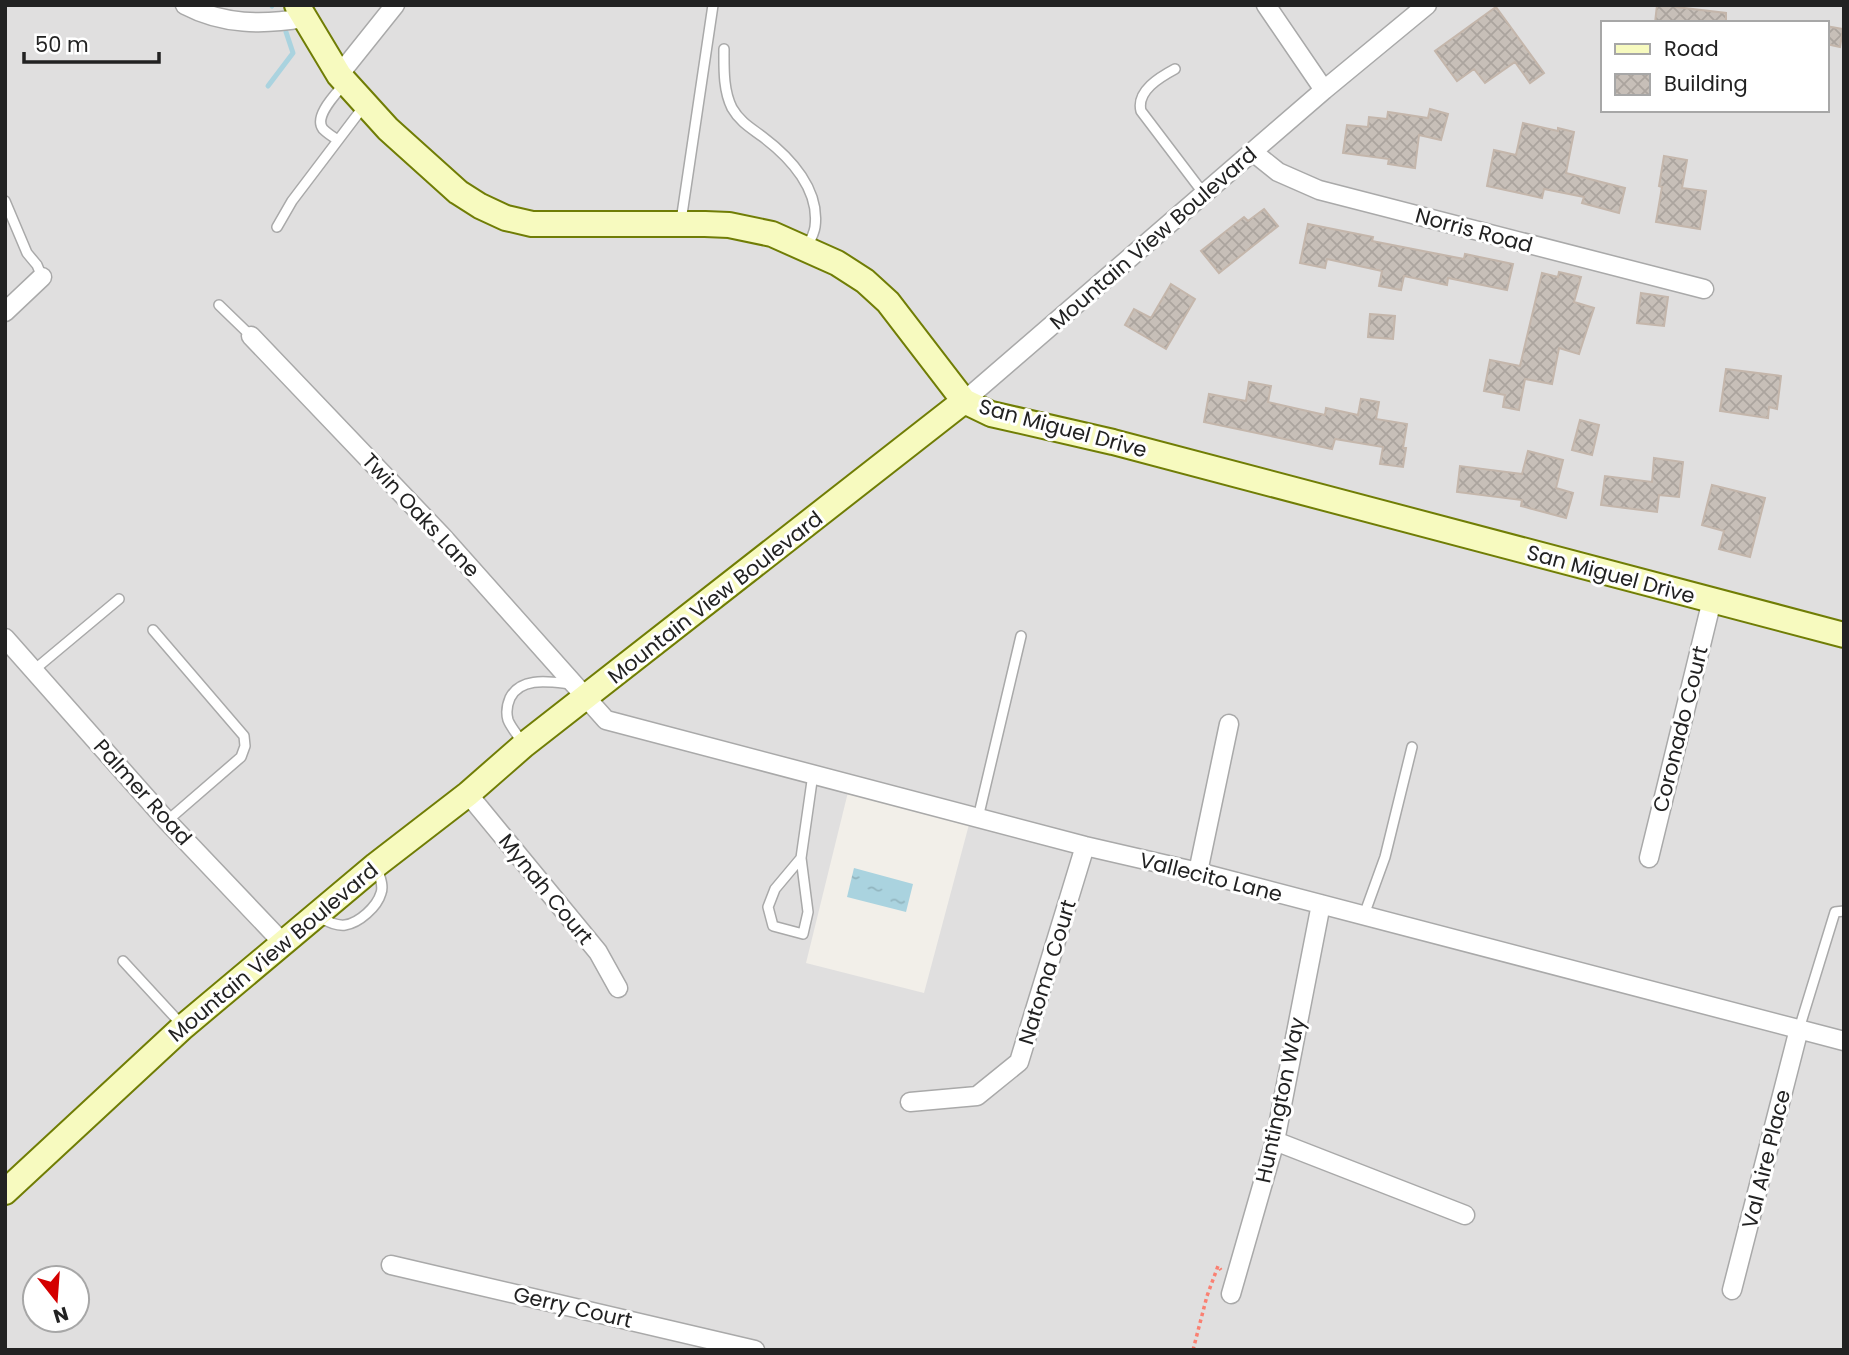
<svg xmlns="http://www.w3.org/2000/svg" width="1849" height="1355" viewBox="0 0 1849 1355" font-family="Poppins,sans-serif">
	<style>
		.residential { fill: #e0dfdf; fill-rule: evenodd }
		.water { fill: url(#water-ripples) }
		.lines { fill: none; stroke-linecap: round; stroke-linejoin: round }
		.stream { stroke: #aad3df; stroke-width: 5 }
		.building { fill: url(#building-cross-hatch); stroke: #c4b6ab; stroke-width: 2 }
		.lane-casing { stroke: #a9a9a9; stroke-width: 12 }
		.street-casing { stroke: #a9a9a9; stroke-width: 21 }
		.secondary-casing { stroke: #707d05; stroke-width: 28 }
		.path { stroke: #fa8072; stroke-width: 3.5; stroke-dasharray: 3.5 3.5; stroke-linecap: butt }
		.lane { stroke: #fff; stroke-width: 9 }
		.street { stroke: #fff; stroke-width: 18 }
		.secondary { stroke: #f7fabf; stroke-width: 24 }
		.labels { text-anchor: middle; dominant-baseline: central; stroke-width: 6; stroke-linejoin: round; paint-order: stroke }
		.street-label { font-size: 21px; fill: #222; stroke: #fff }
	</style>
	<defs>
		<pattern id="water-ripples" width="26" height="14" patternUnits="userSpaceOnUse" patternTransform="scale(1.75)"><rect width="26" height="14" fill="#aad3df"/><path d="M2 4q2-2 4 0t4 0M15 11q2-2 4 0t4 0" fill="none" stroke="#92b5bf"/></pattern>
		<pattern id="building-cross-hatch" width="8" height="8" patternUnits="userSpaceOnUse" patternTransform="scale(1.75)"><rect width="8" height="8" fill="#c7bfb8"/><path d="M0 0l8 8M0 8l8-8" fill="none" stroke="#aba49e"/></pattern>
	</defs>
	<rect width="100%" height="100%" fill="#f2efe9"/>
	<path class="residential" d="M5,5h1839v1345h-1839zM1602,23h224v87h-224zM850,784l121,33 -47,176 -118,-30zM35,1278h42v42h-42z"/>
	<path class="water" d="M854,868l59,16 -7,28 -59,-15z"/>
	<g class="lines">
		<path class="stream" d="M271,5l1,1
			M268,86l25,-33 -7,-21"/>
	</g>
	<path class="building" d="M1657,5h19v2l50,6v10h-71z
		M1496,7l48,66 -14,10 -15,-21 -30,21 -11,-14 -17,12 -22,-30z
		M1826,26l17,3 -3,18 -14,-3z
		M1430,109l18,5 -7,26 -22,-5 -4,33 -27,-4 1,-5 -46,-6 4,-28 21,2 1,-10 18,2 1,-7 40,6z
		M1523,123l35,8v-3l16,4 -8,41 59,15 -6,25 -37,-10 2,-6 -40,-8 -2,9 -55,-12 7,-36 22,5z
		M1664,156l23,4 -5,28 24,3 -6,38 -44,-7 6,-35 -3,-1z
		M1264,209l14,17 -59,47 -18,-22 43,-34 4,4z
		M1308,224l65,13 -1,4 92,18 1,-5 48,10 -6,26 -59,-12 -1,7 -43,-9 -3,14 -22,-4 3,-15 -55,-12 -2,9 -25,-5z
		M1559,272l22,5 -7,25 20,6 -15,46 -20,-6 -7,36 -27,-5 -6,31 -16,-3 2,-12 -21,-4 6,-31 30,6 22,-93 16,4z
		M1171,284l24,15 -29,50 -41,-24 9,-16 17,9z
		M1641,293l27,4 -4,29 -27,-3z
		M1370,314l25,2 -2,23 -25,-2z
		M1726,369l55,7 -4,33 -8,-2 -1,11 -48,-7z
		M1249,382l22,4 -3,16 57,13 1,-7 32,7 3,-16 18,3 -3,17 31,5 -4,24h3l-3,19 -23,-3 3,-17 -48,-8 -3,10 -128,-27 5,-28 37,7z
		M1580,420l19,5 -7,30 -20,-5z
		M1528,451l35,9 -7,28 17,5 -7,25 -45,-12 1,-6 -65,-8 3,-26 62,8z
		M1654,458l29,4 -4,35 -20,-2 -2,17 -56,-7 4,-29 47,6z
		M1712,485l53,13 -15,59 -31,-8 5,-18 -22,-6z"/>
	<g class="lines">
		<g class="lane-casing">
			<path id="lane" d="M724,49c0,19 -1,41 8,59 8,14 19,20 31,29 28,21 57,53 52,90 -1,7 -5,14 -8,20
				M1175,69c-15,8 -39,22 -34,42l63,83
				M338,140c-5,-3 -11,-7 -15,-11 -10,-13 14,-36 22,-46
				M5,201l22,52 10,12 5,12
				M681,221l32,-216
				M277,227l15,-26 72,-95
				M219,305l32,31
				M153,630l91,106 1,10 -4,11 -74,64
				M34,670l85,-71
				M523,744c-4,-8 -12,-16 -15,-24 -2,-7 -1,-15 2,-22 11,-22 41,-16 61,-14
				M978,818l43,-182
				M801,858l-26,31 -7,18 5,19 30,8 5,-22 -7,-54 12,-84
				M1364,915l21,-58 27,-110
				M319,917c7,4 18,9 26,8 14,-2 32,-18 36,-32 3,-8 -2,-18 -4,-26
				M123,961l59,64
				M1799,1029l36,-117 9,-1"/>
		</g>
		<g class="street-casing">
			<path id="street" d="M185,5c38,20 78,20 119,13
				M1266,5l58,85
				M339,75l56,-70
				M1253,152l25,20 41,18 385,99
				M5,312l37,-35
				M251,336l191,200 164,184 479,126 113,26 646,169
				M964,401l360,-311 103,-85
				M5,638l162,183 116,122
				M468,794l130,158 20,36
				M1649,858l63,-258
				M1198,872l31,-148
				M910,1102l67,-6 42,-34 66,-216
				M1275,1141l190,74
				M391,1265l364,85
				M1732,1290l67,-261
				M1231,1294l44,-153 46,-237"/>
		</g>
		<g class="secondary-casing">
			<path id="secondary" d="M297,5l42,70 49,54 70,63 22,14 26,12 26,6h173l24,1 43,9 65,29 28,18 23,21 76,99 27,13 122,28 731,193
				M5,1192l178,-165 193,-162 92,-71 56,-49 440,-344"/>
		</g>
		<path class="path" d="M1193,1350l14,-54 11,-30 3,4"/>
		<use href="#lane" class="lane"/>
		<use href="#street" class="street"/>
		<use href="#secondary" class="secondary"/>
	</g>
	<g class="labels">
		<g class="street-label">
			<text transform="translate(1474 230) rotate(15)">Norris Road</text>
			<text transform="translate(1153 238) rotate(-41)">Mountain View Boulevard</text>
			<text transform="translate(1063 428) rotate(15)">San Miguel Drive</text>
			<text transform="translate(421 515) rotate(47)">Twin Oaks Lane</text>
			<text transform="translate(1611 574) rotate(15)">San Miguel Drive</text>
			<text transform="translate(715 597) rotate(-38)">Mountain View Boulevard</text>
			<text transform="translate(1680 729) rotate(-76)">Coronado Court</text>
			<text transform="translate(143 792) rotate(48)">Palmer Road</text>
			<text transform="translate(1211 877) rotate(14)">Vallecito Lane</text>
			<text transform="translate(546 889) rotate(51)">Mynah Court</text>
			<text transform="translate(273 952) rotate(-40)">Mountain View Boulevard</text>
			<text transform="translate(1047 972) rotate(-73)">Natoma Court</text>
			<text transform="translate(1280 1100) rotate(-78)">Huntington Way</text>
			<text transform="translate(1766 1159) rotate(-76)">Val Aire Place</text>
			<text transform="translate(573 1307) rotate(13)">Gerry Court</text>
		</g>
	</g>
	<rect width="1849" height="1355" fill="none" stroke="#222222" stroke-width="14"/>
	<rect x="1601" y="21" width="228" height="91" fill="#ffffff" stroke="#a7a7a7" stroke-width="2"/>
	<rect x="1615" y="44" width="35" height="10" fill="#f7fabf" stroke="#a7a7a7" stroke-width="2"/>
	<text x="1664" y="56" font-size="21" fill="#222222">Road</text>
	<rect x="1615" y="74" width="35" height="21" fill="url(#building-cross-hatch)" stroke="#a7a7a7" stroke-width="2"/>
	<text x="1664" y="91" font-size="21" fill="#222222">Building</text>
	<g transform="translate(56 1299) rotate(163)"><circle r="33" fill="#ffffff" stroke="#a7a7a7" stroke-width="2"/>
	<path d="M0-5L12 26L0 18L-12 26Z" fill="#d40000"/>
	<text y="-10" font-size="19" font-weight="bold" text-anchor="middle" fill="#222222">N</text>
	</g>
	<path d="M24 52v10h135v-10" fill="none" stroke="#222222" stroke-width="3.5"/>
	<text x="35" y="52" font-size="21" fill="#222222" stroke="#ffffff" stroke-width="5" paint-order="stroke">50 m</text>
</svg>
